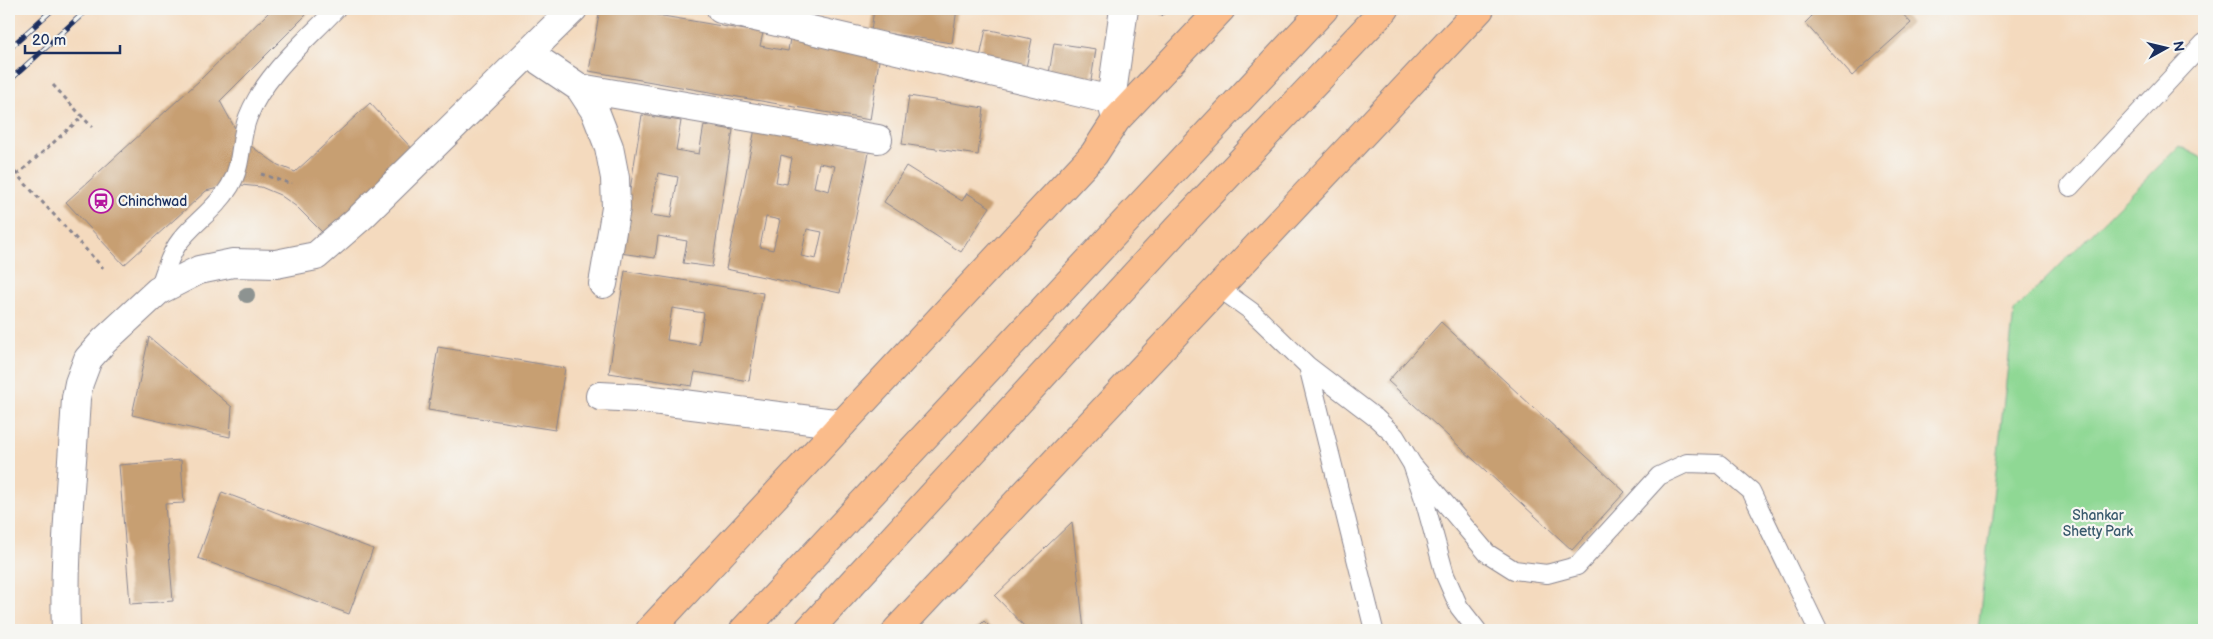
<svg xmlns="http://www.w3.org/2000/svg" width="2213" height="639" viewBox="0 0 2213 639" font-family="'Balsamiq Sans',sans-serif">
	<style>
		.green { fill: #8fd894; stroke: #558479 }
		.building { fill: #c79f72; fill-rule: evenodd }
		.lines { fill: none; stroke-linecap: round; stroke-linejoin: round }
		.service-casing { stroke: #88848e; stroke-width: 20 }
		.minor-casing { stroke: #88848e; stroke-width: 30 }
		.primary-casing { stroke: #88848e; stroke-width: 30 }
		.trunk-casing { stroke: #88848e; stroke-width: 30 }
		.path { stroke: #88848e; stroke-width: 3; stroke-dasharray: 4 4; stroke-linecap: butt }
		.service { stroke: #fff; stroke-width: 18 }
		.minor { stroke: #fff; stroke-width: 28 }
		.primary { stroke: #fabc8b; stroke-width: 28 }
		.trunk { stroke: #fabc8b; stroke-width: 28 }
		.rail-casing { stroke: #1b2f5e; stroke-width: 5.5 }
		.rail { stroke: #f6f6f2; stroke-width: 4; stroke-dasharray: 11; stroke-linecap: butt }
		.tree { fill: #8d9391 }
		.labels { text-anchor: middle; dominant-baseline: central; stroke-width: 4.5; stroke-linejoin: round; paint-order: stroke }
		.poi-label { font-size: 14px; fill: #1b2f5e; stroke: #f6f6f2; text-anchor: start }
		.park-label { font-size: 14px; fill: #38596c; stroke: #f6f6f2 }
	</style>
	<rect width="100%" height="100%" fill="#f6f6f2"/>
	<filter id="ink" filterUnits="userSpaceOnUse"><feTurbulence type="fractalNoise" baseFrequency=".02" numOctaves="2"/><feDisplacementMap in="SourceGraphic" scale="10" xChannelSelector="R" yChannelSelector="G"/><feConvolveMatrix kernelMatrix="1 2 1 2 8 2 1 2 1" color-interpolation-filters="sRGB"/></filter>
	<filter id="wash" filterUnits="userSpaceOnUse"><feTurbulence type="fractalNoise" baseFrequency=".0096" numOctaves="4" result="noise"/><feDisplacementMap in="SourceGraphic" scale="20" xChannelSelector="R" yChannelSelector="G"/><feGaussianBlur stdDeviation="1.12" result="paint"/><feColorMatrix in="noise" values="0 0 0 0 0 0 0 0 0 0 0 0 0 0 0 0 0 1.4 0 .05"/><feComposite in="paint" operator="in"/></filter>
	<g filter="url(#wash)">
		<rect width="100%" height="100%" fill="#f4dabe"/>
		<path class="green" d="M2179,146l25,13v471h-226l36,-319z"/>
		<g id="blocks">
			<path class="building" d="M272,9h40l-92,92 17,31 11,12 30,21 17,7 75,-69 44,48 -89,84 -28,-28 -17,-12 -19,-8 -20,-2 -19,2 -16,4 -82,74 -58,-63 134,-122z
				M600,9h22l141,24 -3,13 28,5 2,-13 90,16 -10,66 -281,-49z
				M874,9h83l-5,34 -81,-12z
				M1162,9h7l-7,7z
				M1805,9h93l13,14 -59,53 -47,-53 7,-7z
				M986,29l46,10 -8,38 -46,-10z
				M1054,43l42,6 -6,38 -42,-7z
				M909,96l75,12 -6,47 -76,-11z
				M642,115l39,6 -5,29 23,4 5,-29 29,5 -21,137 -29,-4 4,-22 -29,-5 -3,22 -35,-5zM658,173l20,4 -7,41 -20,-3z
				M756,124l114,24 -30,145 -114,-24zM781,155l11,3 -5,26 -11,-2zM819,163l16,3 -6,25 -15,-4zM766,217l14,3 -7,30 -13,-3zM807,229l15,3 -6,27 -15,-3z
				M906,166l56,35 5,-8 23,14 -29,45 -77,-50z
				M625,271l138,22 -14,88 -54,-9 -3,14 -83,-13zM672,308l32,5 -5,32 -32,-5z
				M1441,322l184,170 -53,58 -184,-169z
				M149,337l83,70 -2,30 -98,-22z
				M438,347l127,21 -10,62 -127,-20z
				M181,460l3,43 -19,1 8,97 -43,3 -11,-139z
				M222,492l151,57 -24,65 -151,-56z
				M1072,522l12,108h-56l-33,-34z
				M984,621l9,9h-18z"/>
		</g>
	</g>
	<g filter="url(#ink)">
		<use href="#blocks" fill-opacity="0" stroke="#88848e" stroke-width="1"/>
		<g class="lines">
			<g class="service-casing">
				<path id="service" d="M2070,187l134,-144
					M1219,288l32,23 57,55 68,52 19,18 17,28 12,35 21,76 14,32 18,23
					M158,291c6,-16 10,-32 19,-46 14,-21 38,-34 53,-59 13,-21 9,-47 18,-69 17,-43 57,-75 88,-108
					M1308,366l66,264
					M1412,464l75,89 27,17 33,4 30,-8 82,-90 28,-13 32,1 32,27 67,139"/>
			</g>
			<g class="minor-casing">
				<path id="minor" d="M721,9l390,91
					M528,53l52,35 15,23 14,36 6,31 1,30 -13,76
					M580,88l298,51
					M1116,118l-5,-18 13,-91
					M600,396l37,2 205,26
					M66,630c-3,-78 6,-155 10,-232l3,-15 9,-24 16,-18 54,-50 41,-21 34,-7 43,1 40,-8 46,-40 211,-207"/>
			</g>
			<g class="primary-casing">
				<path id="primary" d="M650,630l444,-476 22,-34 105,-111
					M897,630l583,-621"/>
			</g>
			<g class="trunk-casing">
				<path id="trunk" d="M744,630l580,-621
					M809,630l368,-401 208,-220"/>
			</g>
			<path class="path" d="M53,85l39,42
				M9,166l94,102
				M261,174l31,10
				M17,175l65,-58"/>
			<use href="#service" class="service"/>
			<use href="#minor" class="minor"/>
			<use href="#primary" class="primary"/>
			<use href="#trunk" class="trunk"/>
			<g class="rail-casing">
				<path id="rail" d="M9,49l44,-40
					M9,81l79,-72"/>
			</g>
			<use href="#rail" class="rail"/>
		</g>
		<circle class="tree" cx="247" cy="295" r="8"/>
	</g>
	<defs>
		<g id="station-ring" transform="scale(1.25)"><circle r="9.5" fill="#f6f6f2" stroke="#b5179e" stroke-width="1.5"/><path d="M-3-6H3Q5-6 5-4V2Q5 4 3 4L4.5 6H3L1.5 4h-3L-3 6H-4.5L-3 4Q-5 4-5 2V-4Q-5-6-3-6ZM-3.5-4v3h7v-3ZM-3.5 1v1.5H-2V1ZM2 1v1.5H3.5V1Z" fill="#b5179e"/></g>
	</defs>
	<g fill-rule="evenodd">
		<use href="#station-ring" x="101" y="201"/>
	</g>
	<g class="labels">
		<g class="poi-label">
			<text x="118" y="201">Chinchwad</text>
		</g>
		<g class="park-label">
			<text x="2098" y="515">Shankar<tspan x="2098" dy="16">Shetty Park</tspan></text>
		</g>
	</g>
	<rect width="2213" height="639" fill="none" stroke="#f6f6f2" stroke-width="30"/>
	<g transform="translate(2166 48) rotate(82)" stroke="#f6f6f2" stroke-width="4" paint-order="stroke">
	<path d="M0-4L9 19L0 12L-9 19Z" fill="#1b2f5e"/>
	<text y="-8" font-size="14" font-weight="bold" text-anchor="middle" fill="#1b2f5e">N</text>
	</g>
	<path d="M25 45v8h95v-8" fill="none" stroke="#1b2f5e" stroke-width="2.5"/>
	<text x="32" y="45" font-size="15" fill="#1b2f5e" stroke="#f6f6f2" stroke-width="4" paint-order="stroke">20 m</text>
</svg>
